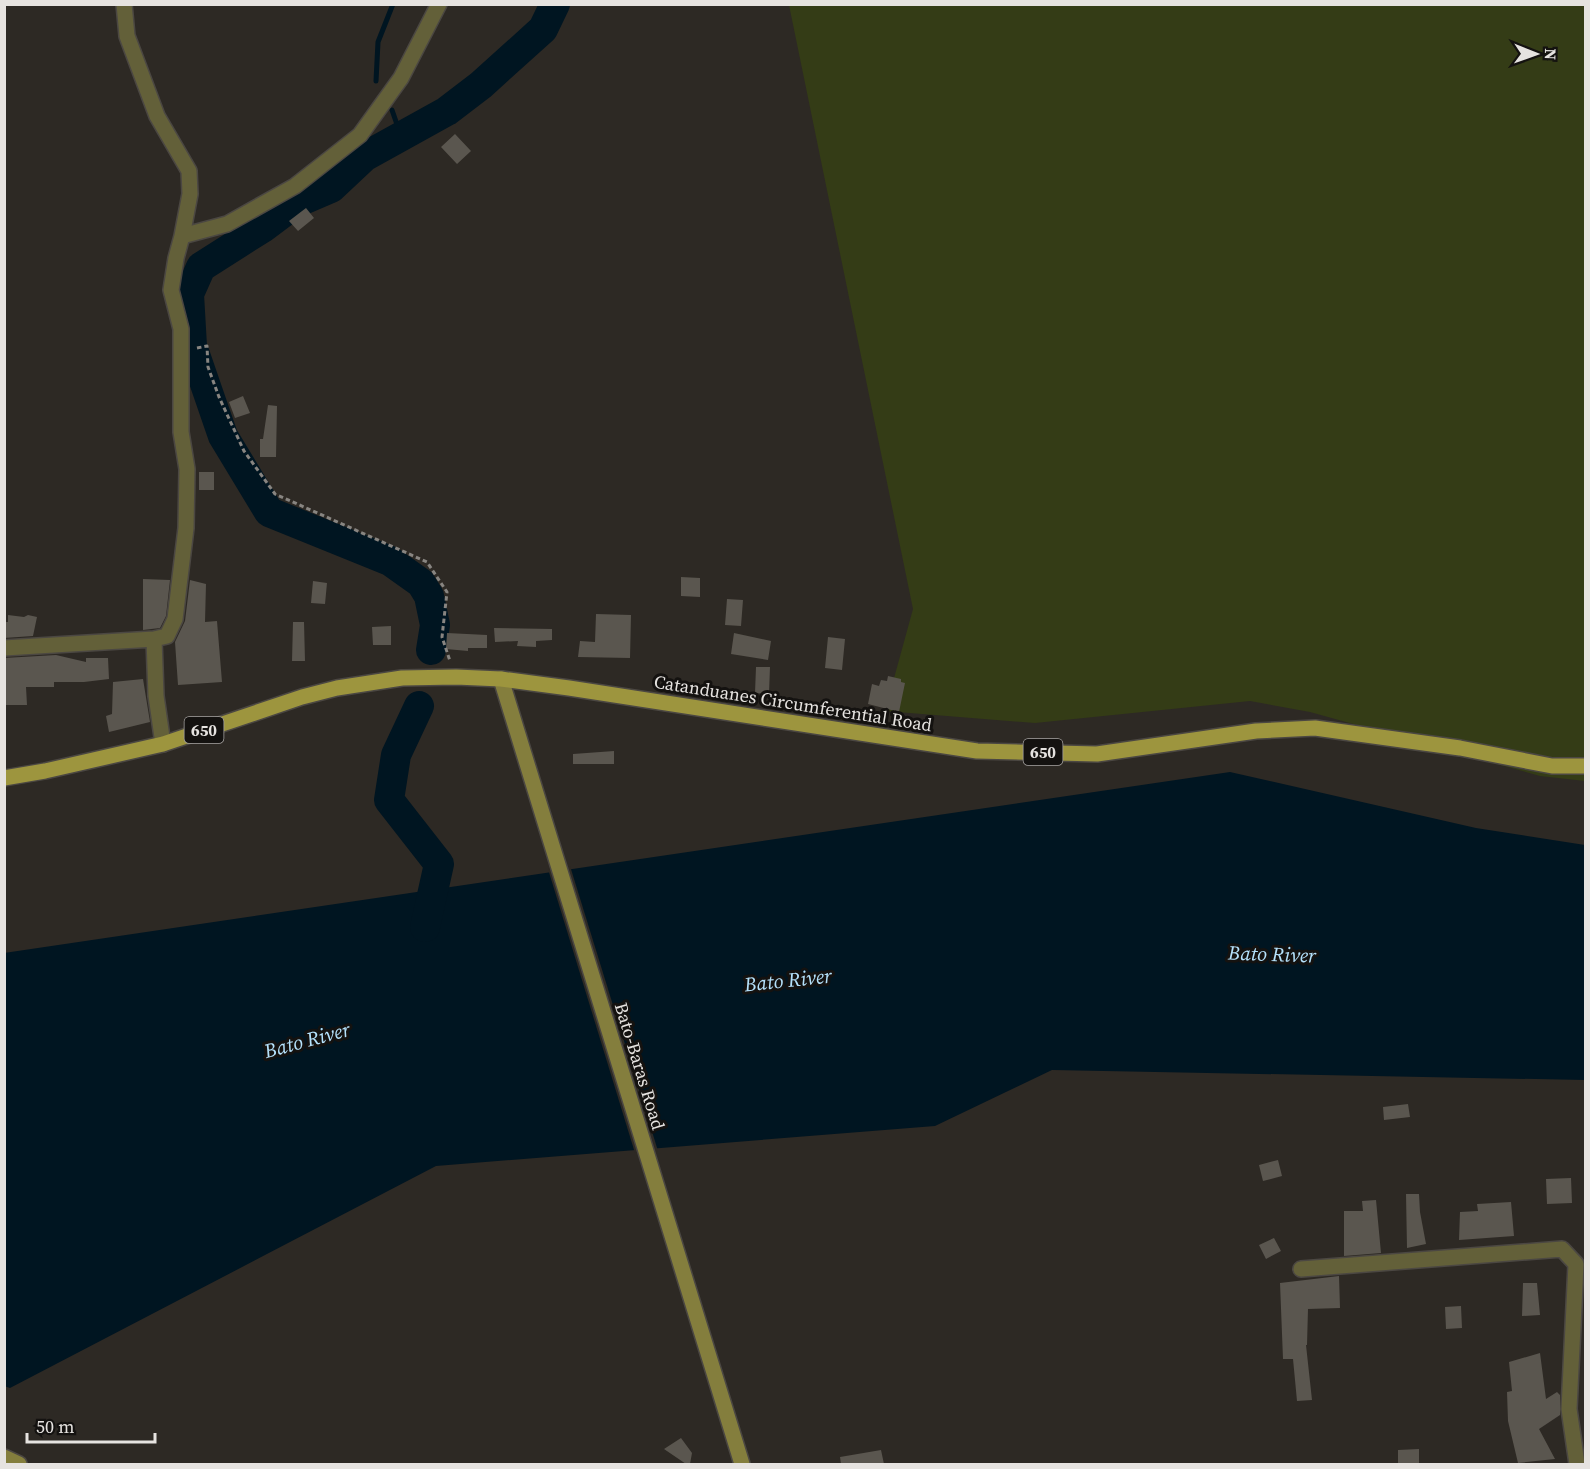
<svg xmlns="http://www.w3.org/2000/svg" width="1590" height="1469" viewBox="0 0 1590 1469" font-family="'Source Serif 4',serif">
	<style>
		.green { fill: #343c16 }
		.water { fill: #001521 }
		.pier { fill: #2d2924 }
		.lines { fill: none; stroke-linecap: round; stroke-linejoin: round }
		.stream { stroke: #001521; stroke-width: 5 }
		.river { stroke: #001521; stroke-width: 30 }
		.building { fill: #5a564f }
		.minor-casing { stroke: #4b4742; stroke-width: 18 }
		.secondary-casing { stroke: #4b4742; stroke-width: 18 }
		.primary-casing { stroke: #4b4742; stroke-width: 18 }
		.path { stroke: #888581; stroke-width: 3; stroke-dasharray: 4.5 3; stroke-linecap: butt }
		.minor { stroke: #636039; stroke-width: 15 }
		.secondary { stroke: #847e3d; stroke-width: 15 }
		.primary { stroke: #9d953e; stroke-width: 15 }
		.labels { text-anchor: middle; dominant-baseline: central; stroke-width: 6; stroke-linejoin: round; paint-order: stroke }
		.shield { fill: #141210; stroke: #a7a4a2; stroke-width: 1.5 }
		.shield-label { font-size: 16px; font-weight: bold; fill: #e6e3e0 }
		.street-label { font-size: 18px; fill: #e6e3e0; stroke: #141210 }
		.water-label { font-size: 20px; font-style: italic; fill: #b5e2fc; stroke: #141210 }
	</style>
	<rect width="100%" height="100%" fill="#2d2924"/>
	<path class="green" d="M789,5h796v776l-45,-5 -230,-64 -60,-11 -215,22 -150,-12 28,-102z"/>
	<path class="water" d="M1230,772l246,56 109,17v235l-533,-10 -117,56 -499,40 -426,222 -6,-2v-433z"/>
	<path class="pier" d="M570,866l88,285 -23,2 -87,-284z"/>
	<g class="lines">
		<path class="stream" d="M376,81l2,-39 15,-38
			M392,110l9,26"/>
		<path class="river" d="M431,650l4,-25 -6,-29 -8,-13 -31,-22 -121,-49 -46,-76 -31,-90 -3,-52 12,-27 63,-40 32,-24 35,-15 33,-31 83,-46 34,-26 62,-56 12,-25
			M419,706l-23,49 -7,45 50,64 -14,63"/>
	</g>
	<path class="building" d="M455,134l16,17 -14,13 -16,-17z
		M306,208l8,10 -16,13 -9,-10z
		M243,396l7,17 -15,5 -6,-16z
		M268,405l9,1 -1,51h-16v-18h3z
		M199,472h15v18h-15z
		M681,577l19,1v19l-19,-1z
		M143,579l27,1 -4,36 -6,12 -17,2z
		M190,580l16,4 -1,38 12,-1 5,61 -44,3 -3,-43 10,-21z
		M313,581l14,2 -2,21 -14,-1z
		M727,599l16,1 -2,26 -16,-1z
		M596,614l35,1 -1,43 -52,-1 2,-16 15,1z
		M8,615l16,2 4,-2 9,2 -4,19 -29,2v-16h4z
		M293,622h11l1,39h-13z
		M391,626v19h-18l-1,-18z
		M494,628l58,1v11l-16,1v6l-19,-1 1,-5 -23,1z
		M447,633l40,2v13h-19v3l-22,-2z
		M734,633l37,8 -3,19 -37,-6z
		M828,637l17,2 -3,31 -17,-2z
		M56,655l30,7v-4h22l1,21 -25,3h-30v5h-28l1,18h-23v-47z
		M756,667h14l-1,27 -14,-1z
		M888,676l13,3v3l4,1 -6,29 -31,-8 4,-20 7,2 2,-6 6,1z
		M143,679l7,43 -41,10 -3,-16 6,-2 1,-32z
		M614,751v13h-41v-10z
		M1408,1104l2,13 -26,3 -1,-13z
		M1278,1160l4,16 -19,5 -4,-16z
		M1571,1178l1,25 -25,1 -1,-25z
		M1406,1194h13l1,18 6,32 -19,4z
		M1376,1200l5,53 -37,3v-45h19l-1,-10z
		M1511,1202l3,34 -55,4 1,-28 18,-1 -1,-7z
		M1274,1238l7,13 -15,8 -7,-14z
		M1339,1276l1,32 -32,1 -1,36h-1l6,55 -15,1 -4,-42h-10l-3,-76z
		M1523,1283h14l3,32 -18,1z
		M1461,1306l1,22 -16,1 -1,-22z
		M1540,1353l6,46 11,-7 3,3v20l-21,14 16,30 -37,4 -10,-42 -1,-29 5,-1 -3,-29z
		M681,1438l11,15 -2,11h-4l-22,-15z
		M1419,1449v15h-21v-14z
		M881,1450l3,14h-43l-1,-7z"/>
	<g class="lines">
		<g class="minor-casing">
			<path id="minor" d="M124,4l3,32 30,80 32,55 1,23 -8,42
				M4,648l150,-9
				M163,744l-7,-48 -2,-57 13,-3 8,-17 11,-91 1,-59 -6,-37v-103l-10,-39 5,-32 6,-22 45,-12 68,-38 65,-51 41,-57 38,-74
				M1301,1269l261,-20 14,15 -7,145 8,55"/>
		</g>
		<g class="secondary-casing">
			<path id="secondary" d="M501,679l241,785
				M4,1457l15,7"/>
		</g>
		<g class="primary-casing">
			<path id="primary" d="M4,778l41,-7 118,-27 139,-47 35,-9 65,-10 54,-1 45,2 68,9 408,63 120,3 159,-23 59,-3 145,20 92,18h34"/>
		</g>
		<path class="path" d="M197,348l10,-2 1,21 11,30 25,54 31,43 152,68 20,30 -5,45 8,24"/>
		<use href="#minor" class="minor"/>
		<use href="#secondary" class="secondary"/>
		<use href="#primary" class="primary"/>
	</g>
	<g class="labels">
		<g class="shield">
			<rect x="184.5" y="717" width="39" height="26" rx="4.5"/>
			<rect x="1023.5" y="739" width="39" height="26" rx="4.5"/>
		</g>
		<g class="shield-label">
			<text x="204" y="730">650</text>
			<text x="1043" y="752">650</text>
		</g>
		<g class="street-label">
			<text transform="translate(793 703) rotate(9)">Catanduanes Circumferential Road</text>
			<text transform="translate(640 1066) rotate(73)">Bato-Baras Road</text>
		</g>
		<g class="water-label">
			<text transform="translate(1272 954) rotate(2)">Bato River</text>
			<text transform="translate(788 980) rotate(-6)">Bato River</text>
			<text transform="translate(307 1040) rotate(-15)">Bato River</text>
		</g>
	</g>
	<rect width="1590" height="1469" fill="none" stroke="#e6e3e0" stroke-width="12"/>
	<g transform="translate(1536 54) rotate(91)" stroke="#141210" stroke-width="4.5" paint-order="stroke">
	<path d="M0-4.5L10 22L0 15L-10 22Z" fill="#e6e3e0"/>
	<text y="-9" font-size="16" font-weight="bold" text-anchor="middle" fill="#e6e3e0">N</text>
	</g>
	<path d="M27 1433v9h128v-9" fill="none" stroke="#e6e3e0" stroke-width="3"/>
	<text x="36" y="1433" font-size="18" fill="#e6e3e0" stroke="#141210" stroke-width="4.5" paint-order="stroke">50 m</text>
</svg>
